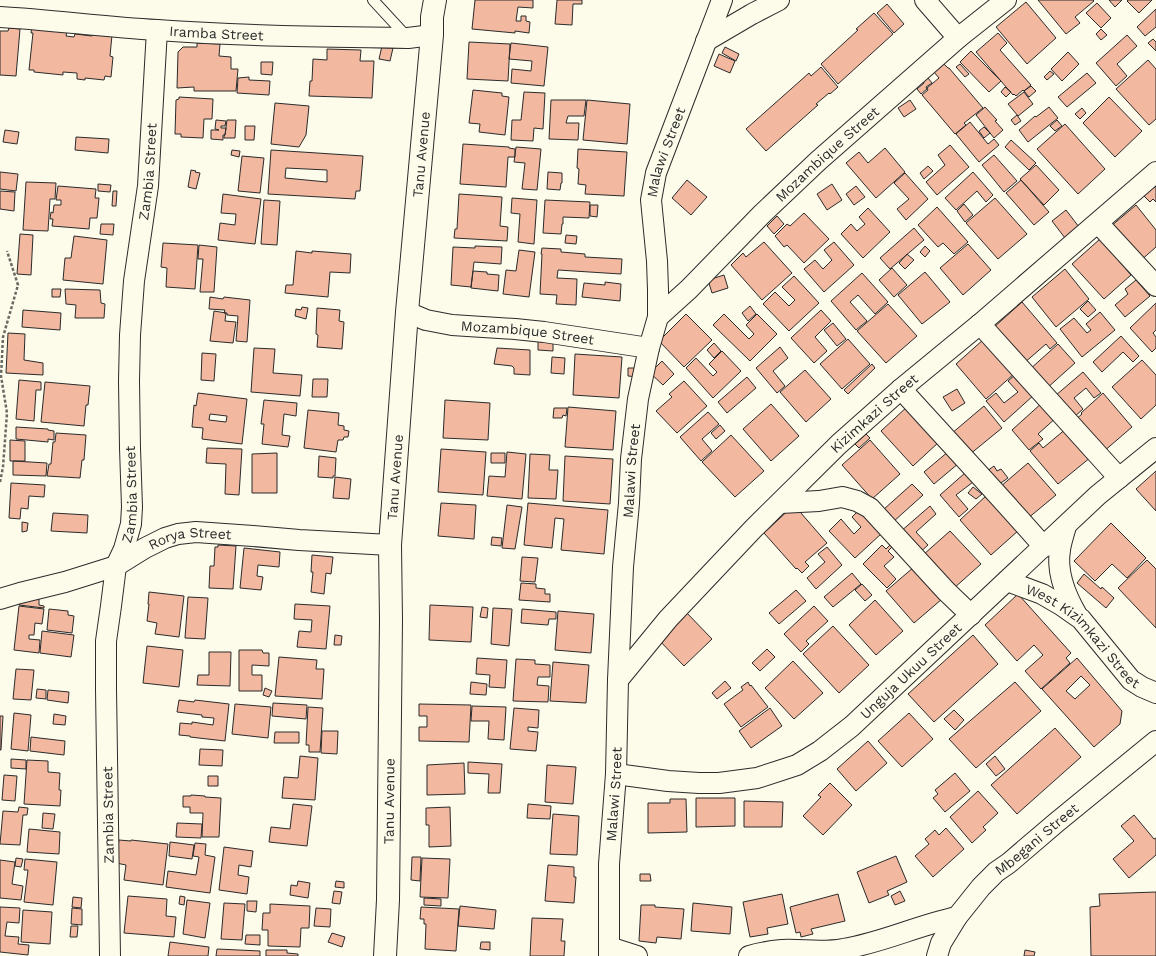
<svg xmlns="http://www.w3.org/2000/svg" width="1156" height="956" viewBox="0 0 1156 956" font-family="'Work Sans',sans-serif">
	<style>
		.building { fill: #f2b8a0; stroke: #2b2b2b; fill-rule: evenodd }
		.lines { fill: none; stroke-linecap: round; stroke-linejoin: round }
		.service-casing { stroke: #2b2b2b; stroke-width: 12 }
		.minor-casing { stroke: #2b2b2b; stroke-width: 22 }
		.tertiary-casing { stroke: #2b2b2b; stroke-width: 24 }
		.path { stroke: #6a6964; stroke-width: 2.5; stroke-dasharray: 3 2; stroke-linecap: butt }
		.service { stroke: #fdfbea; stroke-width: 10 }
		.minor { stroke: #fdfbea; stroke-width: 20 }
		.tertiary { stroke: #fdfbea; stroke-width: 22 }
		.labels { text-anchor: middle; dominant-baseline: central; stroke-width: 3; stroke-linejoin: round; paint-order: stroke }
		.street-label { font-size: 14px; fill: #2b2b2b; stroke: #fdfbea }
	</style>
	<rect width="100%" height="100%" fill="#fdfbea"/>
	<path class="building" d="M475,0h58v8l-15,-1 -2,14h5v-5h5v5l4,1 -1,11 -14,-2v2l-43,-4z
		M557,0h25v4h-9l-1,21 -17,-1z
		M1038,0h55l1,1 -19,16 5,6 -14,11z
		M1109,0h13l-7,7z
		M1128,0h24l-13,13 -12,-12z
		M1026,2l30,36 -29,26 -31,-37z
		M1097,3l14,15 -10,10 -15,-15z
		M887,4l17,20 -10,9 -17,-20z
		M1156,9v18l-11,9 -8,-9z
		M874,13l19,21 -55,50 -17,-20 37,-34 -2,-1z
		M32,25l35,6 -1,5 8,1 1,-3 17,2 1,-4 19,3 -2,21 3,1 -2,20 -6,-1 -1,4 -19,-2v2l-8,-1v-6l-14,-1v3l-29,-3v-2h-5l4,-37h-2z
		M9,28l11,1 -4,47 -16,-1v-44h8z
		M1101,29l6,6 -6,5 -5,-6z
		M998,33l9,10 -7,7 31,35 -7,6 -1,-1 -7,6 -2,-2 -1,1 -37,-43z
		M1127,35l10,11 -20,18 10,12 -11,10 -20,-23z
		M1153,39l3,3v9l-8,-8z
		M469,42l41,2 -2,37 -41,-2z
		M197,43l23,1 -1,12 12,1v12h7l-2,22h-42v-4l-17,1 1,-36 5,-5h14z
		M511,43l37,4 -4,39 -33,-3 1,-14 19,2 1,-10 -23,-2z
		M382,46l11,2 -3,13 -11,-2z
		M725,47l14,7 -3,7 -14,-8z
		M327,49l34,1 -1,11h14l-2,37 -63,-2 1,-15h2l1,-22 14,1z
		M971,51l30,30 -12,11 -29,-30z
		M1068,52l11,12 -17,17 -11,-12z
		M719,54l16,7 -5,12 -16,-7z
		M1148,60l8,9v50l-7,6 -33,-36z
		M261,62h12l-1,13 -11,-1z
		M944,64l4,4h1l34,40 -19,15 2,2 -11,9 -33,-39 6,-5 -1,-2 12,-10 -5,-6z
		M960,64l9,10 -4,3 -9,-10z
		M821,67l17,20 -8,7 -1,-1 -13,11 2,1 -52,46 -20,-22 63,-56 2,3z
		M1050,71l4,3 -7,6 -3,-3z
		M1087,73l9,10 -29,24 -9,-10z
		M249,77v3l21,1 -1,14 -32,-2 1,-15z
		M928,78l4,5 -6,4 1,2 -6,5 -4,-5 7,-6 -1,-2z
		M1031,86l5,5 -7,6 -5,-6z
		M1005,87l6,5 -5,5 -5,-5z
		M473,90l29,3v3l7,1 -4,38 -26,-3 1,-8 -11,-1z
		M524,92l21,1 -2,36 -9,-1 -1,13 -22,-1 1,-20h9z
		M1024,92l9,12 -15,12 -10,-12z
		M179,97l34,2 -1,20h-8l-1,19 -22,-1v-3h-6l1,-34 3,-1z
		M1109,97l33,34 -27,26 -32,-34z
		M551,100h35l-2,16h-16l-2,7h13l-1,17 -29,-1z
		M587,100l43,4 -3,40 -44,-4z
		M910,100l6,9 -12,8 -6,-9z
		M275,103l34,3 -3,29 -7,12 -28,-3z
		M985,107l12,13 -2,1 8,9 -9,8 -18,-23z
		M1049,107l9,11 -30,24 -9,-12 16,-14 1,1z
		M1082,108l4,5 -6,6 -5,-5z
		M1017,115l4,6 -6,4 -4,-5z
		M216,120l10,1 -1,5h-4v2h5l-1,7h-2v5l-12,-1v-9h8l-4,-1z
		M227,120h9l-1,18h-11v-2l1,-1z
		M1057,120l5,6 -7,5 -5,-5z
		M970,122l18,22 6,-5 5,6 -20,17 -23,-28z
		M1065,124l40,45 -27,25 -41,-45z
		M245,126h10l-1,14h-9z
		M984,127l6,6 -6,5 -5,-7z
		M5,130l14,2 -2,12 -14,-2z
		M76,137l33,2 -1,14 -33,-3z
		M1011,140l25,23 -7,7 -24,-23z
		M463,144l46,3v1l6,1v8h-7l-2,30 -46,-3z
		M950,145l19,22 -32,28 -11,-13 19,-17 -7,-10z
		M516,147l25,2 -4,41 -15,-1 3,-26 -11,-1z
		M885,148l20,24 -29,26 -30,-35 13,-11 9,11z
		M578,149l49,3 -3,44 -39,-2 1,-9 -8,-1 1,-15 -2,-1z
		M232,150l8,1 -1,6 -8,-2z
		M271,150l92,6 -3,35h-4l-1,8 -87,-5zM286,168l41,2v12l-42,-4z
		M994,155l23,26 -13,11 -22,-27z
		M242,156l22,2 -4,35 -22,-2z
		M1036,165l23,25 -15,15 -24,-26z
		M928,166l5,5 -9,8 -4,-6z
		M191,170l5,1 -1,1 5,1 -4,16 -8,-2z
		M0,172l18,2 -2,17 -16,-2z
		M548,172l14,1v10h-1l-1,7 -13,-1z
		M973,172l20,23 -7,7 -9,-11 -21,19 -11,-12z
		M905,173l23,26 -22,21 -9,-11 12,-10 -15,-16z
		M687,180l20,17 -16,18 -19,-17z
		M1021,180l28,32 -15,13 -28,-32z
		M26,182l30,1 -1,16h-5l-2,32 -25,-1z
		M98,184l13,1 -1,7 -12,-1z
		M832,184l10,16 -15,10 -10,-16z
		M1152,185l2,3 2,-2v16l-3,-3 -3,3 -8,-8z
		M58,186l38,3 -1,9h4l-2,20h-7l-1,11 -37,-3 1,-7h-3l1,-7 2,1 1,-8h7v-5h-5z
		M856,186l9,11 -11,8 -8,-11z
		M0,191l15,1 -1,19 -14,-2z
		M113,191h4l-1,15h-4z
		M223,194l38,5 -6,45 -37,-4 2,-17 15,2 1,-11 -15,-1z
		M459,194l43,3 -2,29 8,1 -1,14 -53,-3 1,-9h2z
		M512,198l25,2 -3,44 -16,-2 2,-28 -9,-1z
		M995,198l32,36 -29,25 -32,-36z
		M264,200l16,1 -3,44 -16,-1z
		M545,200l45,2 -1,16 -26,-1v7h-1l-1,10 -18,-1z
		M964,204l9,11 -8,7 -8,-11z
		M590,205h8l-1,12 -7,-1z
		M1136,205l20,25v17l-17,15 -29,-35z
		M937,207l31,35 -14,12 -11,-11 -5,4 -20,-22z
		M868,208l22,24 -27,26 -22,-24 10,-10 6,7 8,-7 -6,-7z
		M1066,210l13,17 -14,11 -13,-17z
		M804,213l25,26 -25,24 -17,-18 -3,2 -9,-11 12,-12 3,2z
		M777,216l7,8 -10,10 -7,-8z
		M101,224h13l-1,11 -13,-1z
		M914,228l10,12 -34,29 -10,-11z
		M20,234l13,1 -2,40 -14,-1z
		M566,235l11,1 -1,8 -11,-1z
		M74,236l33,4 -4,44 -40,-4 2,-22h6z
		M1100,239l31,36 -27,24 -32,-35z
		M764,242l28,31 -30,27 -31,-35 12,-12 3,4z
		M834,242l20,23 -30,27 -20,-23 11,-9 8,9 9,-9 -8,-10z
		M163,243l35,2 -3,44 -29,-2 1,-19 -6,-1z
		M968,244l23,26 -28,25 -23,-27z
		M199,245l18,2 -3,45h-14l3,-33h-5z
		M475,246l27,1 -1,17 -27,-2 -3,25 -20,-2 2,-38 22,1z
		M925,246l5,5 -5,6 -5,-5z
		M542,248l19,1v3l24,2v3l37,2 -1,15 -63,-4 -1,8 20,1 -1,26 -20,-1 1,-9 -17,-1 2,-40h-1z
		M519,250l16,2 -6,45 -26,-3 3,-24 10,1z
		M296,251l16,2v-2l39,3 -1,19 -20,-1 -2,25 -43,-4 1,-8h7z
		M907,254l7,6 -9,9 -6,-6z
		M892,268l15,17 -13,12 -15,-17z
		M1065,269l24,30 -33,28 -24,-30z
		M473,271l14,1v2l12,1 -1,16 -27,-3z
		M925,272l25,30 -28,22 -24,-29z
		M862,273l26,29 -13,12 -17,-19 -8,7 17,19 -11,9 -25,-29z
		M724,275l4,13 -16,5 -4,-13z
		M794,276l25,27 -30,28 -26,-27 12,-12 14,14 6,-6 -13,-13z
		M1136,280l14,16 -25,21 -10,-12 13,-11 -3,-5z
		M605,282l16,2 -1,17 -38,-4 2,-14 21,2z
		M52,289h9l-1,8h-8z
		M65,289l35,1 1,13 4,1 -1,14h-29l1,-13 -10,-1z
		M210,297l13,2 1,-2 26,3 -3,42 -11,-1 2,-25 -11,-1v-2h-3l1,-3 -16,-1z
		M1088,301l8,9 -8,7 -8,-8z
		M1022,302l35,41 -7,6 -4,-5 -23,20 -31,-35z
		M1156,303v27l-3,3 3,4v11l-4,4 -22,-24z
		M888,304l29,32 -31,27 -29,-32z
		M750,306l6,8 -8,7 -6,-8z
		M302,307l6,1 -2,11 -11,-3 1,-7 5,1z
		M317,308l23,2 -1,11 5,1 -2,27 -25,-2 1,-12 -2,-1z
		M23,310l38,3 -1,17 -38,-3z
		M821,310l10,11 -16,16 12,14 -13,12 -23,-25z
		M214,311l12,2 -1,8 11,1 -3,21 -23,-2z
		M1100,312l15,18 -33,27 -22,-28 14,-11 13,15 4,-3 -5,-6z
		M686,314l26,26 -28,27 -25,-26z
		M724,314l25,25 5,-5 -8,-9 11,-11 20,20 -27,27 -37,-36z
		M833,323l13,16 -9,7 -13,-16z
		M8,333l17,1 -1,26 19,3v12l-37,-2z
		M1121,336l18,20 -6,6 -10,-10 -21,20 -9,-10z
		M538,338h15v13l-15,-1z
		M848,339l22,25 -28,25 -22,-25z
		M984,339l31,34 -29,26 -30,-35z
		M714,343l7,8 -7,7 -7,-8z
		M1058,344l17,19 -29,26 -17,-19z
		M780,347l8,11 -15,13 12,15 -8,7 -21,-25z
		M254,348l21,1 -2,24 29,2 -2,21 -49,-4z
		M497,348l33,2v25l-16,-1v-6l-2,-2 -18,-2z
		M722,351l19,20 -28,27 -27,-30 10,-10 17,18 4,-4 -8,-8z
		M202,353l14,1 -2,27 -13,-1z
		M575,354l47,3 -3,41 -46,-3z
		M552,357l13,1 -1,16 -13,-1z
		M1142,360l14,15v30l-15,14 -29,-32z
		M662,361l12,13 -11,11 -13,-12z
		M872,364l3,4 -27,26 -4,-4z
		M628,368h11v9l-11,-1z
		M805,370l26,29 -25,23 -26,-30z
		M1083,372l18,21 -7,5 -8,-10 -12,10 9,11 -10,9 -18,-22z
		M1016,374l18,21 -30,27 -18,-21 10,-8 8,10 14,-11 -10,-11z
		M747,377l9,11 -29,25 -9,-11z
		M313,379h15l-1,18h-15z
		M19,380l22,2v8h-5l-2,31 -18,-2z
		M684,381l23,25 -30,27 -21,-22 16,-14 -3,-3z
		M45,382l45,4 -2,19h-2l-2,21 -43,-4z
		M957,389l8,14 -13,8 -9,-14z
		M198,393l49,6 -5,45 -40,-5 1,-11 -11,-1 2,-22 2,1zM210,414l17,2 -1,6 -17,-2z
		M1103,393l29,34 -29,25 -28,-32 7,-6 -1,-1z
		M264,400l33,3 -1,13 -12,-2 -2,21 8,1 -2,11 -26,-3 2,-20h-3z
		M445,400l45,3 -2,37 -45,-2z
		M1043,402l14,15 -19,17 5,5 -14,11 -17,-20z
		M771,404l28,32 -28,25 -28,-32z
		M908,406l32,35 -27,25 -32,-35z
		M984,406l18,22 -33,27 -18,-21z
		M568,407l48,4 -3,39 -48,-3z
		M554,408h13l-1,8 -3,-1 -1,3h-9z
		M308,410l31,3 -1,12 6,1v4l5,1 -1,6h-4l-1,3h-5l-2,12 -32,-4z
		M708,412l11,12 -17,15 10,12 -11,10 -21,-24z
		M720,425l5,6 -9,8 -5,-6z
		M16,427l32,2v1l6,1v9l-6,-1v3l-32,-3z
		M1067,428l24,29 -33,27 -28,-33 9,-8 4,5z
		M56,433l30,2 -2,25h-2l-2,18 -33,-2 2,-12h2l2,-22h2z
		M866,434l4,4 -11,10 -4,-4z
		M731,435l33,36 -29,26 -33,-35z
		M10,440l15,1v20h-15z
		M870,440l30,34 -28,25 -30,-34z
		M207,448l35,1 -3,46 -14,-1 1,-30 -20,-1z
		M441,449l45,3 -3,43 -45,-3z
		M949,451l10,12 -25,21 -10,-12z
		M507,452l19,2 -4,45 -35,-3 2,-20 16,1z
		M277,453v40h-25v-39z
		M491,453h14v10h-14z
		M530,454l20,1 -1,15h9l-2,29 -28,-1z
		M319,456l17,2 -1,18h-2v2l-15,-1z
		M565,456l48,3 -3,45 -47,-3z
		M13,461l34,2 -1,13 -33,-1z
		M1028,463l28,32 -29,24 -27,-32z
		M994,466l3,5 4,-2 7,9 -10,7 -11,-14z
		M1156,471v40l-20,-22z
		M965,473l8,9 -17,13 12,14 -9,8 -19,-22z
		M335,477l16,2 -2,20 -16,-1z
		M11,483l34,2 -1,12 -15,-1 -1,13 -7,-1 -1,11 -11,-1z
		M912,484l11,11 -30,27 -10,-12z
		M973,487l9,7 -6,5 -8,-6z
		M987,495l32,35 -28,25 -31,-35z
		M441,503l35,2 -2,34 -36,-3z
		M528,503l80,7 -4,44 -43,-4 3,-31 -9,-1 -3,30 -28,-3z
		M507,505l15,2 -7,42 -13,-1z
		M794,505l33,38 -22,19 4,4 -7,7 -5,-5 -1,1 -32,-36z
		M930,506l6,8 -20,18 12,13 -10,9 -18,-22z
		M860,509l22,24 -27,25 -26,-27 12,-12 13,15 7,-7 -9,-10z
		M53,513l35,2 -1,18 -36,-2z
		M22,522l6,1 -1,8 -5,1z
		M1111,523l35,35 -19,20 -15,-14 -17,17 -21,-20z
		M950,531l31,33 -28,25 -30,-34z
		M492,537l10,1 -1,8 -10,-1z
		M218,545l18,1 -3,43 -24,-1 1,-22h4l1,-19h3z
		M882,545l4,4 4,-4 2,2 -4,4 6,6 -10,9 12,13 -9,9 -24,-24z
		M827,547l15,18 -26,24 -9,-11 18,-16 -7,-8z
		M244,548l36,4 -1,15 -21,-2 -1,11 6,1 -2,13 -21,-2z
		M312,555l21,2 -2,17 -5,-1 -2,21 -13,-2 2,-20h-2z
		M522,557l16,1 -3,24 -15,-1z
		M1147,560l9,9v59l-38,-40z
		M914,567l28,32 -28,24 -28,-32z
		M852,573l9,11 -28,23 -9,-10z
		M1084,574l17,15 1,-2 12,11 -8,10 -29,-25z
		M521,583l15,1v4l9,1v5h5v8l-31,-2z
		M862,584l10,11 -7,6 -10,-11z
		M796,590l10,11 -27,23 -10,-11z
		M149,592l35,4 -5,41 -24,-3 2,-11 -10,-2 2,-17h-1z
		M1018,594l53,59 -5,5 4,5 -29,26 -16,-18 18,-16 -9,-10 -17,16 -32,-36z
		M20,596l19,3v6l5,1v2l-25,-3z
		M188,597l20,1 -3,41 -20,-1z
		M875,600l28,31 -27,24 -27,-30z
		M295,604l35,2 -4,43 -29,-2 2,-16 12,1 1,-12 -18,-1z
		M430,605l43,2 -2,35 -42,-2z
		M19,606l25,3 -2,15 -7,-1 -1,12h-5v4l11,1 -1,13 -25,-3z
		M814,606l14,15 -22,20 3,3 -8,8 -17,-18z
		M482,607l6,1 -1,10 -7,-1z
		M493,608l19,1 -3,37 -18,-2z
		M49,609l19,2v4l6,1 -2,17 -25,-3z
		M522,609l34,3v7h-7l-1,6 -27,-2z
		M684,610l28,29 -28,27 -28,-29z
		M558,611l36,3 -3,39 -36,-3z
		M833,626l36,39 -30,28 -36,-39z
		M42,631l32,4 -3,22 -31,-4z
		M335,635l7,1 -1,9h-7z
		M973,635l25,29 -64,58 -26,-28z
		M147,646l36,4 -4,37 -36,-4z
		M767,649l8,8 -15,14 -8,-8z
		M239,650h23l1,3h6v13l-17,-1v10h10v16h-23z
		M209,652h22l-1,34 -33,-1 1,-10h11z
		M279,657l38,3 -1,9h8l-2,30 -47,-3z
		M477,658l30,2 -2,28 -16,-1 1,-12 -14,-1z
		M1077,658l45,53 -2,13 -26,23 -52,-58zM1081,676l9,9 -15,14 -9,-8z
		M516,659l19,1v4l15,1v12h-12l-1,8 12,1 -1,16 -35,-1z
		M793,661l30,32 -29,26 -29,-31z
		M553,662l36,3 -3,38 -36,-2z
		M16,669l18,1 -3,30 -18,-1z
		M725,681l6,7 -14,11 -5,-6z
		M471,682l16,2 -1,11 -16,-1z
		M748,682l2,4 1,-1 17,22 -27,20 -17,-23 19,-14 -2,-3z
		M1015,682l26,29 -65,57 -27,-29z
		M265,688l7,3 -3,6 -6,-2z
		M37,689l9,1v9l-10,-1z
		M48,690l21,2 -1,11 -21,-3z
		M179,700l15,2 1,-2 34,4 -4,37 -35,-4v-1l-11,-1 1,-12 12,1v-2l21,3 1,-7 -12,-1v-2l-25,-3z
		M273,703l34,2 -1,14 -34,-3z
		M235,704l36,3 -3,31 -36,-4z
		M419,704l52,1 -2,37 -50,-1v-14h8v-11h-8z
		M472,706l34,1 -2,33 -16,-1 1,-18h-18z
		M308,707l15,1 -3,44h-11v-7h-3z
		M514,708l25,2 -1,18 -10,-1v4l10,1 -2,19 -26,-2z
		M770,708l12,18 -31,22 -12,-17z
		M954,710l10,10 -9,10 -11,-11z
		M14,713l17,2 -3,36 -17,-2z
		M909,713l24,26 -31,28 -24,-26z
		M54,714l12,2 -1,9 -12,-1z
		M0,716h3l-2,34h-1z
		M1055,728l26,29 -64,57 -26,-29z
		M322,731h16l-1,23 -16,-1z
		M275,732h24v11h-25z
		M31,737l34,4 -1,14 -34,-4z
		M868,741l19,22 -31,28 -19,-22z
		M200,749l23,1 -1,16 -23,-1z
		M300,756l18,2 -3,42 -33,-2 2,-21 14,1z
		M995,756l10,13 -9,7 -10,-12z
		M11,759l15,1v9l-15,-1z
		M27,760l21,1v11l12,1 -1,17h2l-1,16 -36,-2z
		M468,762l34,2 -2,29h-12l1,-19 -21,-1z
		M464,763l1,31 -38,1v-30z
		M547,765l29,2 -3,37 -28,-2z
		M955,773l15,18 -25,21 -12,-14 5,-4 -3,-4z
		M4,775l13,1 -2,25 -13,-1z
		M208,776h10v10h-10z
		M830,783l22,22 -29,30 -20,-19 18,-19 -3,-2z
		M978,791l20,22 -15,14 3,3 -14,13 -22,-26z
		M191,795l14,1v1l16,1 -2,39h-17l1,-24h-13v-6h-7v-11h8z
		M696,798h39v28l-39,1z
		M670,799h16l1,33 -39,1v-30h22z
		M744,801l39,1 -1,25h-38z
		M293,804l19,2 -5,40 -38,-4 2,-15 19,2z
		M528,804l23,2 -1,13 -23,-1z
		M19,807l9,1 -1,7h-4l-3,30 -20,-1 3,-33 15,1z
		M450,807l1,39 -22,1v-22h-3v-17z
		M43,813l12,1 -2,15 -11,-1z
		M553,814l26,2 -2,39 -27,-1z
		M1134,815l20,24 2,-1v17l-27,23 -16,-19 21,-18 -13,-15z
		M177,823l25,1 -1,14 -25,-1z
		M946,828l18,21 -31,28 -18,-21 14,-12 -4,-5 10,-9 4,5z
		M29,829l31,3 -1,22 -32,-2z
		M119,840l12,1v-1l37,4 -5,41 -39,-5 2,-15 -10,-2z
		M170,842l24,3 -2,14 -23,-3z
		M195,843l11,1 -1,11 10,2 -5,36 -44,-6 2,-16 28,4 3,-18 -6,-1z
		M224,847l29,4 -2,16 -12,-2 -1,10 11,2 -2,17 -28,-4z
		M896,856l11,26 -20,9 2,4 -20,8 -12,-31z
		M412,857h9l-1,24 -9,-1z
		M16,858l7,1 -2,8 -6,-1z
		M422,858l28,1 -2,39 -28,-1z
		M25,859l32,3 -4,43 -29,-3 4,-32h-4z
		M0,860l15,2 -3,22 11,2 -2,14 -21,-2z
		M548,865l26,2v10h2l-2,26 -29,-2z
		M640,874h10l1,7h-11z
		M298,881l12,2 -2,15 -18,-3 1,-10 6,1z
		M336,881l8,1v6l-9,-1z
		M334,891l8,1 -2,12 -8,-1z
		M900,891l5,10 -10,4 -4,-9z
		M1156,892v64h-65l-1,-49 10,-1 -1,-12z
		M782,894l6,30 -21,4 1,6 -18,3 -7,-35z
		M838,894l7,27 -34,8 2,5 -12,3 -1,-5 -4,1 -6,-26z
		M128,896l39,3 -1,17 10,1 -2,20 -50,-4z
		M180,896l5,1 -1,8 -5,-1z
		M73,897l9,1 -1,10 -9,-1z
		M424,898l17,1v7l-17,-1z
		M187,900l23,3 -5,35 -22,-4z
		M247,901h10l-1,11 -9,-1z
		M224,903l21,1 -3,36 -21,-1z
		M693,903l39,4 -2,27 -39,-3z
		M270,904l40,2 -1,22h-8l-1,19 -32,-1v-16h-6l1,-17h7z
		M641,905h14v2l29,2 -3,30 -24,-2 -1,6 -17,-2z
		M460,906l36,4 -2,19 -36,-3z
		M0,907l20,1 -1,15 -12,-1 -2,14 14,1 -1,7 11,1 -1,10 -28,-3z
		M421,907l38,2 -3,42 -31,-2 1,-25h-2v-5h-4z
		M72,908l10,1v16l-11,-1z
		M316,908l15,1 -1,18 -16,-1z
		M23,910l29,2 -2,32 -29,-2z
		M532,918l31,1 -2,22h4l-1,15h-34z
		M71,926h7l-1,11h-7z
		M332,933l13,4 -3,10 -14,-5z
		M246,935h14v10l-15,-1z
		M170,942l39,5 -1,9h-40z
		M481,942h9v8l-10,-1z
		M217,949l43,2v5h-44z
		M266,950h21v3l11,1v2h-32z
		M1025,950l10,2 -1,4h-10z"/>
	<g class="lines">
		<g class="service-casing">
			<path id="service" d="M373,0l35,38"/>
		</g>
		<g class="minor-casing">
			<g id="minor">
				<path d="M925,0l33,38"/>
				<path id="s1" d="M0,17c52,3 104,10 157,13 83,6 167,7 251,8l24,-3"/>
				<path d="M706,41l46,-27 27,-14"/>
				<path d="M1098,223l58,63"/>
				<path id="s2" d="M407,312l19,8 26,5 63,4 29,3 105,16"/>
				<path id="s3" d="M658,317l31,-28 73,-75 56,-53 140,-123 48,-38"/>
				<path d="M980,324l139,154"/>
				<path d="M901,389c48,53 96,104 143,158"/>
				<path d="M780,503l39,-2 23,-4 15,4 13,7 76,83 25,24"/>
				<path d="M1066,526c-2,8 -5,16 -6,24 -4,23 6,46 17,65"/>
				<path id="s4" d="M1007,581l35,13 19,11 20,14 50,61 11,7 14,6"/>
				<path id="s5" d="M0,599l20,-6 45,-11 51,-16 29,-18 20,-10 13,-4 18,-2 57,4 46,4 91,5"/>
				<path id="s6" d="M618,680l50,-61 86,-91 85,-84 62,-55 79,-65 176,-152"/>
				<path id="s7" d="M616,774l52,7 31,2h20l38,-5 40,-13 23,-14 32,-25 246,-231 58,-47"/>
				<path d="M609,947l28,9"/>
				<path id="s8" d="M110,956l-4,-267v-48l5,-35 5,-40 8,-17 7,-25 1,-17 -2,-59 -1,-67 1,-46 4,-54 14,-95 9,-156"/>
				<path id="s9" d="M609,956v-92l7,-90 2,-94 5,-113 6,-64 2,-44 7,-60 11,-51 9,-31v-27l-1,-29 -6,-61 5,-27 66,-173"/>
				<path d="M749,956c10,-3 22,-5 33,-6 20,-1 40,3 61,-1 39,-6 75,-24 114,-32"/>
				<path id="s10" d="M937,956l4,-13 16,-26 24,-30 15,-15 13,-9 48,-41 99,-81"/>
			</g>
		</g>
		<g class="tertiary-casing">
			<g id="tertiary">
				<path id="s11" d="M385,956l3,-56 3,-280 -1,-75 17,-233 25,-277v-18l3,-17"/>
			</g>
		</g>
		<path class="path" d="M0,482l3,-15 4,-54 -6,-37 2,-39 15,-52 -11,-34"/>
		<use href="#service" class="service"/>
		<use href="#minor" class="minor"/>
		<use href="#tertiary" class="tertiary"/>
	</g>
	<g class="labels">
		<g class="street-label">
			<text stroke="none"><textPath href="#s1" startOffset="217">Iramba Street</textPath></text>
			<text stroke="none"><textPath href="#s9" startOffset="810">Malawi Street</textPath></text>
			<text stroke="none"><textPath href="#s11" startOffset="803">Tanu Avenue</textPath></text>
			<text stroke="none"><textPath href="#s3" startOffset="235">Mozambique Street</textPath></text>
			<text stroke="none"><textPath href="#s8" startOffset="789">Zambia Street</textPath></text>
			<text stroke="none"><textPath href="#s2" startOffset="123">Mozambique Street</textPath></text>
			<text stroke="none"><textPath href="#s6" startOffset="370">Kizimkazi Street</textPath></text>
			<text stroke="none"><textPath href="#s9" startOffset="486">Malawi Street</textPath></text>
			<text stroke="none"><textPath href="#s11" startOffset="479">Tanu Avenue</textPath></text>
			<text stroke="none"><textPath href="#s8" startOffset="465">Zambia Street</textPath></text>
			<text stroke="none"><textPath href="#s5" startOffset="202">Rorya Street</textPath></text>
			<text stroke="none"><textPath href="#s4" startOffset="96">West Kizimkazi Street</textPath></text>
			<text stroke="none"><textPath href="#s7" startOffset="332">Unguja Ukuu Street</textPath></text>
			<text stroke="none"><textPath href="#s9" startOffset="162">Malawi Street</textPath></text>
			<text stroke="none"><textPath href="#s11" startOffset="155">Tanu Avenue</textPath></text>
			<text transform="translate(108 815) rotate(-91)">Zambia Street</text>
			<text stroke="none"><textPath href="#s10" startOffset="156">Mbegani Street</textPath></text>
		</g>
	</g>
</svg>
